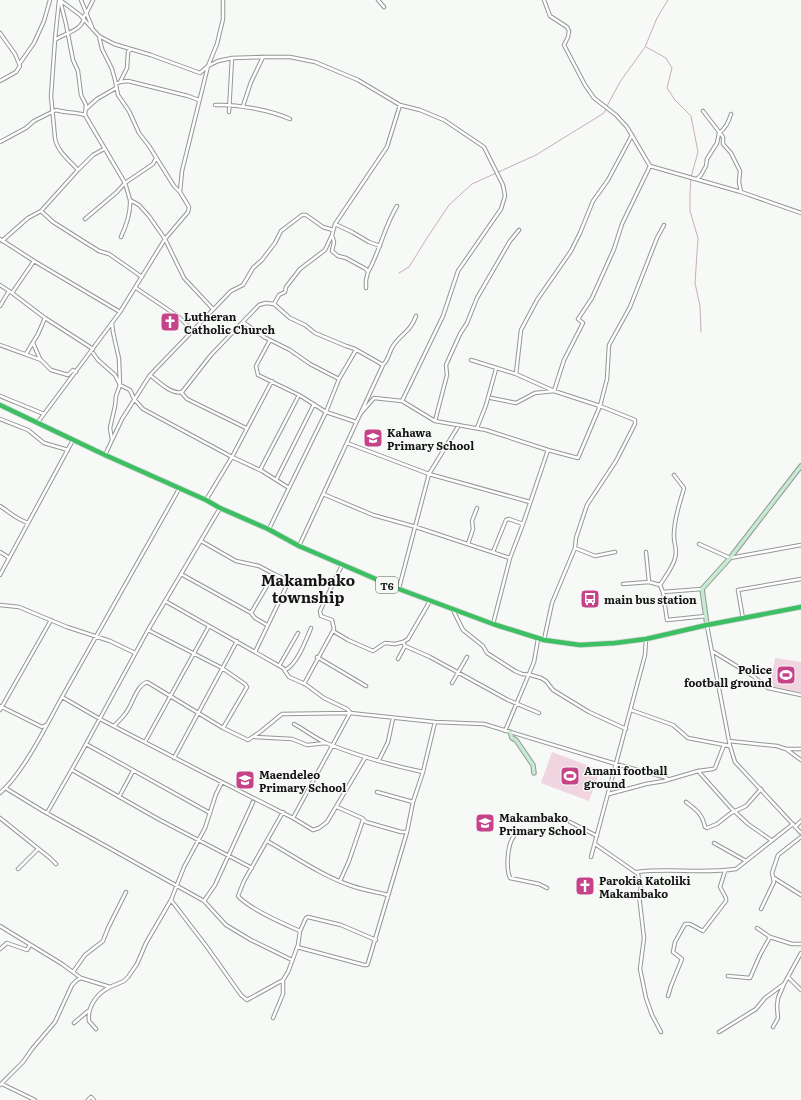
<svg xmlns="http://www.w3.org/2000/svg" width="801" height="1100" viewBox="0 0 801 1100" font-family="Literata,serif">
	<style>
		.grass { fill: #f0d5e0 }
		.lines { fill: none; stroke-linecap: round; stroke-linejoin: round }
		.stream { stroke: #cbacb9; stroke-width: 1 }
		.street-casing { stroke: #949795; stroke-width: 4.5 }
		.secondary-casing { stroke: #949795; stroke-width: 5.5 }
		.highway-casing { stroke: #d5d5d5; stroke-width: 6 }
		.street { stroke: #fff; stroke-width: 2.5 }
		.secondary { stroke: #c5ecd0; stroke-width: 3.5 }
		.highway { stroke: #3dbf63; stroke-width: 4.5 }
		.labels { text-anchor: middle; dominant-baseline: central; stroke-width: 3; stroke-linejoin: round; paint-order: stroke }
		.shield { fill: #f6f9f6; stroke: #575957; stroke-width: 1 }
		.shield-label { font-size: 10px; font-weight: bold; fill: #131413 }
		.poi-label { font-size: 11px; font-weight: bold; fill: #131413; stroke: #f6f9f6; text-anchor: start }
		.district-label { font-size: 15px; font-weight: bold; fill: #131413; stroke: #f6f9f6 }
	</style>
	<rect width="100%" height="100%" fill="#f6f9f6"/>
	<path class="grass" d="M775,658l26,4v30l-31,-4z
		M552,752l48,18 -11,31 -48,-18z"/>
	<g class="lines">
		<path class="stream" d="M646,47l20,11 6,10 -5,20 8,12 16,16 7,36 -7,25 -1,16v18l8,27 -3,45 5,23 1,26
			M607,106l13,-24 25,-35 12,-29 11,-18
			M399,273l10,-6 18,-29 22,-33 23,-21 64,-29 68,-42 2,-4"/>
		<g class="street-casing">
			<path id="street" d="M60,0l6,24 7,36 5,11 3,24 5,10 -1,10 40,68 5,17 9,5 10,11 16,23 19,39 29,31
				M60,0l20,15 19,21 15,8 37,11 49,18 8,-7 9,-22 6,-25v-19
				M81,0l11,27
				M378,0l6,7
				M544,0l6,16 17,11 2,4 -1,6 -4,8 21,40 9,13 22,17 11,12 23,39 91,26 60,21
				M0,33l15,21 5,12 -4,6 -16,9
				M99,36l3,13 10,20 3,11 3,15 11,16 10,22 10,13 25,40 6,6
				M55,39l4,-38
				M20,63l14,-20 10,-22 6,-21
				M120,82l7,-14 1,-16 2,-2
				M116,84l4,-2 8,-1 60,15 11,4
				M215,105c22,-1 55,5 75,14
				M243,106l8,-24 12,-25
				M86,109l11,-10 19,-11
				M703,111l20,26v7l8,9 9,18 -1,11 2,10
				M229,112l3,-54
				M0,142l26,-14 8,-7 22,-11c10,3 20,2 29,5
				M78,170c-9,-10 -21,-19 -23,-32l-4,-42 4,-56c9,-7 29,-9 29,-24l2,-2 7,-14
				M697,179l4,-4 5,-9 1,-7 10,-16 2,-10c6,-4 10,-12 12,-19
				M41,211l12,11 30,19 16,10 10,3 33,23
				M85,219l32,-27 8,-9 28,-19 3,-6
				M335,224l17,8 17,10 11,4
				M332,235l2,7 -2,9 6,5 8,2 20,11 2,3 -2,8v8
				M121,237c5,-11 10,-24 9,-37
				M0,239l34,22 86,51
				M2,241l26,-23 13,-7 37,-41 15,-15 11,-6
				M368,272c12,-21 16,-45 29,-66
				M0,285l12,8 33,25 48,31
				M136,288l43,29 14,14
				M12,293l22,-32
				M274,304l16,14 15,7 10,8 31,13 9,3 28,16c6,-6 6,-13 10,-19 8,-12 18,-15 23,-30
				M0,306l9,-15
				M243,322l21,15 26,13 20,14 29,15
				M270,340l-14,26 2,9 41,20 27,17 30,10
				M33,343l7,16
				M0,345l41,15 10,10 17,5 5,-5 3,2
				M93,353l5,7 17,15 5,10 10,5 4,9 9,10 89,48 30,14 27,17
				M26,354l12,-20 7,-16
				M471,360l45,14 38,17 46,15 35,14v4l-19,37 -29,44 -11,33 -1,10
				M516,374l5,-44 16,-30 34,-49 9,-18 13,-32 15,-21 24,-45
				M150,375c8,6 21,20 32,17l29,-37 48,-50 7,-2 8,1 5,-9 6,-3 1,-5 14,-18 25,-19 7,-15 3,-11 52,-77 13,-42
				M181,392l6,7 59,29
				M0,396l44,18
				M491,398l25,5 19,-10 19,-2 10,-31 19,-37 -5,-4 14,-21 22,-49 8,-25 28,-58
				M361,413l13,-15 28,3 33,20 51,9 62,20 30,8 22,-52 7,-27 2,-34 21,-38 27,-69 7,-13
				M0,419l28,11 16,13 24,7
				M435,421l12,-46 -1,-10 14,-31 7,-11 10,-25 33,-57 9,-11
				M38,422l82,-110 45,-73 23,-27 1,-5 -9,-15 2,-21 26,-105 10,-5 14,-3 31,-1h27l25,5 43,18 42,25 20,5 24,10 40,27 19,38 2,11 -4,13 -43,62 -15,45 -41,85
				M477,428l9,-23 10,-36
				M112,440l-2,-12 5,-22 1,-10 4,-11 -1,-26 -6,-27 -1,-9
				M347,443l82,31 101,28
				M105,455l17,-36 28,-44 81,-84 12,-6 10,-17 9,-8 13,-17 6,-12 21,-16h4l17,12 10,3
				M260,470l39,-75
				M276,480l38,-76
				M179,489l-117,208 38,22 108,56 85,43 57,-105
				M323,494l50,21 43,12 94,31
				M206,500l26,-43 40,-76
				M0,506c11,7 14,12 28,17
				M269,529l57,-117 13,-33 17,-29
				M468,544l5,-15 -1,-8 5,-13
				M699,544l31,14 71,-13
				M299,546l84,-181
				M0,552l5,3 4,3
				M493,552l13,-32 3,-1 14,5
				M646,552l3,30
				M181,574l70,39 23,-39 -15,-8 -23,-5 -35,-20
				M0,575l73,-135
				M623,584l26,-2 11,3 3,7 4,28 39,-4
				M660,585c5,-8 13,-18 15,-27 3,-9 -2,-16 -1,-24 0,-16 6,-31 10,-46l-10,-13
				M399,588l30,-114 30,-49
				M663,592l39,-3
				M165,601l118,67 6,9 16,7 19,14 23,11 3,3
				M0,605l19,2 48,20 43,14 25,12
				M453,610l10,20 20,16 4,7 28,18 7,3 9,1 10,3 5,3 7,9 36,22 37,17
				M251,613l4,5 12,7
				M743,619l-5,-29 63,-11
				M493,624l17,-66 13,-34 25,-74
				M707,626l23,120 5,16 66,71
				M148,630l74,38 23,16 2,3 -24,41
				M333,631l15,9 25,11 12,-8 10,1 8,-2 5,-3 22,-38
				M544,640l8,-37 23,-55 20,8 20,-4
				M403,642l2,4 25,11 78,43 31,13
				M712,651l41,25 15,12 33,7
				M255,652l34,-71 -15,-7
				M317,657l49,29
				M398,659l7,-13
				M279,666l19,-33
				M285,670c12,-5 21,-30 26,-42
				M452,683l15,-26
				M304,684l30,-55 -2,-9 -11,-4 -1,-5 22,-46
				M0,706l42,21 4,-2
				M0,710l51,-90
				M631,710l42,15 15,13 42,8
				M294,724c11,6 21,14 32,19 32,13 64,22 97,29
				M114,726c4,-4 8,-8 11,-12 8,-9 10,-27 22,-32l76,46 25,12 12,-8 22,-18 68,-1 85,9 49,2 132,40 48,13 4,2
				M505,731l29,-69 4,-23
				M255,737l37,2 15,6 19,-2
				M729,741l48,5 9,3 15,11
				M145,742l64,-116
				M86,744l124,69
				M787,749h14
				M174,758l63,-117
				M379,760l9,-18 5,-24
				M72,770l88,50 92,48
				M698,771l33,37 17,16 23,16
				M7,789l36,22 161,90 22,24 25,15 41,20
				M377,792l36,10
				M0,793c24,-21 46,-67 62,-96
				M609,794l37,-10 18,-3 34,-10 15,-2 2,-1 9,-23
				M119,797l14,-26
				M686,802c10,8 16,11 19,25l2,1 10,-4 14,-11 15,-7 15,-17
				M337,807l25,11 4,4 35,10h6
				M283,812l-39,69 -6,15c11,13 46,28 62,35
				M47,813l33,-58 68,-125 72,-122
				M0,818l50,40 6,6
				M293,818l20,12 6,-2 8,-6 38,-64
				M570,822l27,14
				M795,827l6,-6
				M514,836c-7,9 -8,32 -4,42l29,6 8,4
				M267,841c27,15 55,35 85,45 12,4 24,6 36,9
				M714,843l32,18
				M595,844l43,30 3,14 -2,7 5,43 -4,31 6,29 6,17 9,17
				M591,857l54,-202 1,-16
				M18,869l20,-20
				M637,872c33,-4 66,2 99,-3l57,-45
				M774,878l27,17
				M340,881l9,-20 14,-41
				M171,900l36,47 34,48 6,5 36,-20 5,-8 10,-27 2,-14 6,-13 2,-1 33,8 35,15
				M204,901l11,-16 38,-83
				M761,909l13,-27 -2,-9 6,-18 23,-18
				M0,926l62,38 19,14
				M757,928l13,9 22,7h9
				M297,947l67,18h3l1,-2 39,-131 6,-30 10,-30 12,-50
				M0,949l7,-6 20,7 3,-5
				M73,972l12,-17 18,-14 5,-13 18,-36
				M728,976l22,2 10,-23 10,-18
				M788,977l13,13
				M668,996l3,-10 11,-27 -9,-7 2,-10 10,-18h5l13,7 23,-30v-3l-6,-11 5,-16
				M273,1018l10,-24v-14
				M74,1023l14,-12
				M773,1027l5,-9 -1,-12 1,-8 6,-14
				M96,1029l-7,-8c-2,-14 8,-28 21,-34
				M719,1032l37,-23 9,-11 19,-14 17,-31
				M2,1084l33,16
				M0,1085l23,-23 9,-13 23,-27 17,-37 5,-5 4,-2 29,9 14,-6 4,-4 9,-13 9,-21 25,-43 13,-33 21,-39 11,-34 6,-12
				M88,1100l3,-3 3,3"/>
		</g>
		<g class="secondary-casing">
			<path id="secondary" d="M707,625l-5,-36 28,-31 71,-92
				M510,732l2,6 4,2 17,25 1,8"/>
		</g>
		<g class="highway-casing">
			<path id="highway" d="M0,405l105,50 101,45 14,8 48,21 31,17 100,43 94,35 51,16 36,5 35,-2 31,-4 61,-14 94,-18"/>
		</g>
		<use href="#street" class="street"/>
		<use href="#secondary" class="secondary"/>
		<use href="#highway" class="highway"/>
	</g>
	<defs>
		<g id="church-square" transform="scale(1)"><rect x="-9" y="-9" width="18" height="18" rx="4" fill="#c6438a" stroke="#f6f9f6"/><path d="M-1.2-6h2.4v3.5h3.3v2.4h-3.3V6h-2.4V-.1h-3.3v-2.4h3.3Z" fill="#fff"/></g>
		<g id="school-square" transform="scale(1)"><rect x="-9" y="-9" width="18" height="18" rx="4" fill="#c6438a" stroke="#f6f9f6"/><path d="M0-5L7-2L0 1L-7-2ZM-4 1L0 2.5L4 1V4Q0 6-4 4Z" fill="#fff"/></g>
		<g id="bus-square" transform="scale(1)"><rect x="-9" y="-9" width="18" height="18" rx="4" fill="#c6438a" stroke="#f6f9f6"/><path d="M-5-6H5V4H4V6H2V4H-2V6H-4V4H-5ZM-3.5-4V0h7V-4ZM-3.5 1.2v1.5H-2V1.2ZM2 1.2v1.5H3.5V1.2Z" fill="#fff"/></g>
		<g id="stadium-square" transform="scale(1)"><rect x="-9" y="-9" width="18" height="18" rx="4" fill="#c6438a" stroke="#f6f9f6"/><path d="M0-5a6.5 5 0 1 0 0 10a6.5 5 0 1 0 0-10ZM-3.5-1.8h7v3.6h-7Z" fill="#fff"/></g>
	</defs>
	<g fill-rule="evenodd">
		<use href="#church-square" x="170" y="322"/>
		<use href="#school-square" x="373" y="438"/>
		<use href="#bus-square" x="590" y="599"/>
		<use href="#stadium-square" x="786" y="675"/>
		<use href="#stadium-square" x="570" y="776"/>
		<use href="#school-square" x="245" y="780"/>
		<use href="#school-square" x="485" y="823"/>
		<use href="#church-square" x="585" y="886"/>
	</g>
	<g class="labels">
		<rect class="shield" x="376" y="577" width="22" height="16" rx="3"/>
		<g class="shield-label">
			<text x="387" y="585">T6</text>
		</g>
		<g class="poi-label">
			<text x="184" y="316">Lutheran<tspan x="184" dy="13">Catholic Church</tspan></text>
			<text x="387" y="432">Kahawa<tspan x="387" dy="13">Primary School</tspan></text>
			<text x="604" y="599">main bus station</text>
			<text x="772" y="669" text-anchor="end">Police<tspan x="772" dy="13">football ground</tspan></text>
			<text x="584" y="770">Amani football<tspan x="584" dy="13">ground</tspan></text>
			<text x="259" y="774">Maendeleo<tspan x="259" dy="13">Primary School</tspan></text>
			<text x="499" y="817">Makambako<tspan x="499" dy="13">Primary School</tspan></text>
			<text x="599" y="880">Parokia Katoliki<tspan x="599" dy="13">Makambako</tspan></text>
		</g>
		<g class="district-label">
			<text x="308" y="579">Makambako<tspan x="308" dy="17">township</tspan></text>
		</g>
	</g>
</svg>
